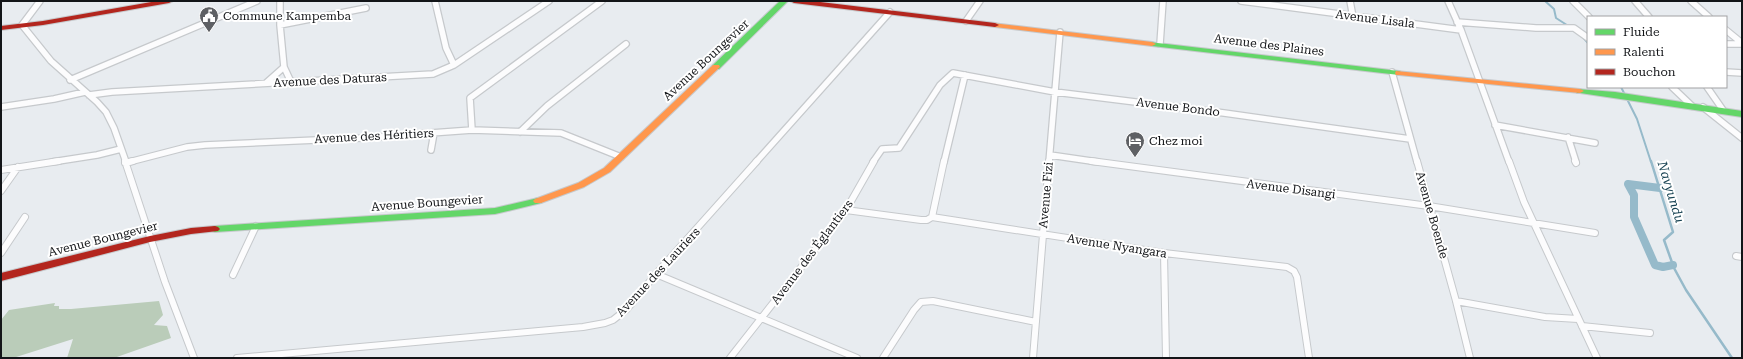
<svg xmlns="http://www.w3.org/2000/svg" width="1743" height="359" viewBox="0 0 1743 359" font-family="'Roboto Serif',serif">
	<style>
		.forest { fill: #baccb9 }
		.lines { fill: none; stroke-linecap: round; stroke-linejoin: round }
		.stream-far1 { stroke: #96baca; stroke-width: 2 }
		.stream { stroke: #96baca; stroke-width: 2.5 }
		.canal { stroke: #96baca; stroke-width: 8 }
		.street-far1-casing { stroke: #c6c9cc; stroke-width: 8 }
		.street-casing { stroke: #c6c9cc; stroke-width: 8 }
		.fast-casing { stroke: #c6c9cc; stroke-width: 2 }
		.slow-casing { stroke: #c6c9cc; stroke-width: 2 }
		.jam-casing { stroke: #c6c9cc; stroke-width: 2 }
		.street-far1 { stroke: #fcfcfd; stroke-width: 5.5 }
		.street { stroke: #fcfcfd; stroke-width: 6 }
		.fast { fill: #63d668; fill-rule: evenodd }
		.slow { fill: #ff974d; fill-rule: evenodd }
		.jam { fill: #b3261e; fill-rule: evenodd }
		.labels { text-anchor: middle; dominant-baseline: central; stroke-width: 4; stroke-linejoin: round; paint-order: stroke }
		.poi-label { font-size: 12px; fill: #131518; stroke: #fff; text-anchor: start }
		.street-label { font-size: 12px; fill: #131518; stroke: #fff }
		.water-label { font-size: 13px; font-style: italic; fill: #184353; stroke: #fff }
	</style>
	<rect width="100%" height="100%" fill="#e8ecf0"/>
	<path class="forest" d="M159,301l4,14 -9,10 13,1 4,12 -57,20h-47l6,-19 -60,19h-12v-38l8,-10 46,-7 -1,3h5v3h12z"/>
	<g class="lines">
		<path class="stream-far1" d="M1545,1l9,8 2,9 14,9
			M1580,34l8,9
			M1621,87l16,32 14,43"/>
		<path class="stream" d="M1651,161l22,71 -9,8 10,28 12,22 46,68"/>
		<path class="canal" d="M1660,188l-32,-4 6,11v22l21,48 8,2 10,-2"/>
		<g class="street-far1-casing">
			<path id="street-far1" d="M40,1l-18,24 29,36 46,41 9,10 8,16 12,34
				M280,1v24l4,42 7,15
				M435,1l11,47 8,17
				M1241,1l220,29
				M1350,1l3,16
				M1448,1l13,29 48,132
				M1573,1l16,16
				M1635,1l14,16
				M1691,1l18,16
				M966,21l14,-20
				M1457,22l79,6h38l14,10
				M280,25l86,-17
				M1726,30l16,13
				M1160,44l3,-43
				M1726,44h16
				M1392,72l25,90
				M1726,72l16,1
				M70,80l187,-79
				M266,83l18,-16
				M1672,87l20,19
				M1707,87l16,23
				M89,95l23,-3 321,-18 21,-9 95,-64
				M1,107l53,-8 31,-7
				M1703,107l39,31
				M1495,125l100,18
				M472,130l-2,-32 132,-97
				M520,132l27,-26 79,-62
				M1568,137l8,25
				M431,150l3,-17
				M1050,155l48,7
				M52,162l45,-7 24,-6
				M129,162l58,-15 18,-2 157,-7 110,-8 89,3 60,24
				M756,162l134,-150
				M873,162l9,-13 17,-1 41,-63 13,-12 102,19 169,21 186,26
				M944,162l21,-87
				M1049,162l11,-130"/>
		</g>
		<g class="street-casing">
			<path id="street" d="M125,161l40,121 29,76
				M1091,161l338,45 166,27
				M1417,161l39,140 14,57
				M1509,161l15,41 73,156
				M1575,161l1,2
				M125,163l8,-2
				M1,170l58,-9
				M1,191l17,-24
				M846,210l75,10h6l5,-3
				M932,217l232,36 123,14 7,4 3,6 12,81
				M932,217l12,-56
				M1,253l24,-36
				M1164,253l2,105
				M1736,256l6,1
				M656,274l201,84
				M233,275l23,-49
				M1456,301l89,16 33,2
				M1582,326l68,7
				M237,358l346,-31 22,-4 8,-3 14,-11 29,-35 101,-113
				M730,358l116,-148 28,-49
				M883,358l31,-48 7,-8 12,-1 103,21
				M1033,358l16,-197"/>
		</g>
		<g class="fast-casing">
			<path id="fast" d="M780,1h8l-69,68h-6l-1,-2 1,-2z
				M1149,42l250,29 4,2 -4,2 -247,-29 -4,-2z
				M1577,89l38,3 127,19v6l-162,-24h-3l-1,-2z
				M538,198l5,3 -2,2 -46,11 -280,18 -3,-1 -2,-2 2,-2 3,-1 280,-18z"/>
		</g>
		<g class="slow-casing">
			<path id="slow" d="M992,23l160,19 4,2 -4,2 -157,-19 -4,-2z
				M713,65h6l1,2 -110,105 -26,15 -43,16h-6l-2,-2 2,-2 43,-16 26,-15z
				M1396,71l184,18 4,2 -4,2 -181,-18h-3l-1,-2z"/>
		</g>
		<g class="jam-casing">
			<path id="jam" d="M157,1h16l-4,2 -126,22 -42,5v-4l42,-5z
				M790,1h22l183,22 4,2 -4,2 -201,-24z
				M215,226l3,1 2,2 -2,2 -27,3 -41,8 -149,39v-8l149,-37 41,-8z"/>
		</g>
		<use href="#street-far1" class="street-far1"/>
		<use href="#street" class="street"/>
		<use href="#fast" class="fast"/>
		<use href="#slow" class="slow"/>
		<use href="#jam" class="jam"/>
	</g>
	<defs>
		<g id="civic-pin" transform="scale(1)"><path d="M0 17L-7.5 6A9.5 9.5 0 1 1 7.5 6Z" fill="#5e6064" stroke="#fff"/><path d="M-.6-6.5H3V-4.5H.6V-3L4-1V1h2V6H-6V1h2V-1L-.6-3ZM-1.2 2.5V6h2.4V2.5Z" fill="#fff"/></g>
		<g id="hotel-pin" transform="scale(1)"><path d="M0 17L-7.5 6A9.5 9.5 0 1 1 7.5 6Z" fill="#5e6064" stroke="#fff"/><path d="M-6-4.5h1.5V1H6V5H4.5V3h-9V5H-6ZM-4 0a1.8 1.8 0 1 1 3.6 0ZM.5 0V-2.5h3Q6-2.5 6 0Z" fill="#fff"/></g>
	</defs>
	<g fill-rule="evenodd">
		<use href="#civic-pin" x="209" y="16"/>
		<use href="#hotel-pin" x="1135" y="141"/>
	</g>
	<g class="labels">
		<g class="poi-label">
			<text x="223" y="16">Commune Kampemba</text>
			<text x="1149" y="141">Chez moi</text>
		</g>
		<g class="street-label">
			<text transform="translate(1375 19) rotate(7)">Avenue Lisala</text>
			<text transform="translate(1269 45) rotate(7)">Avenue des Plaines</text>
			<text transform="translate(706 60) rotate(-43)">Avenue Boungevier</text>
			<text transform="translate(330 80) rotate(-3)">Avenue des Daturas</text>
			<text transform="translate(1178 107) rotate(7)">Avenue Bondo</text>
			<text transform="translate(374 136) rotate(-3)">Avenue des Héritiers</text>
			<text transform="translate(1291 189) rotate(7)">Avenue Disangi</text>
			<text transform="translate(1046 195) rotate(-85)">Avenue Fizi</text>
			<text transform="translate(427 203) rotate(-4)">Avenue Boungevier</text>
			<text transform="translate(1432 215) rotate(74)">Avenue Boende</text>
			<text transform="translate(103 239) rotate(-14)">Avenue Boungevier</text>
			<text transform="translate(1117 246) rotate(9)">Avenue Nyangara</text>
			<text transform="translate(812 252) rotate(-53)">Avenue des Églantiers</text>
			<text transform="translate(658 272) rotate(-47)">Avenue des Lauriers</text>
		</g>
		<g class="water-label">
			<text transform="translate(1671 192) rotate(73)">Navyundu</text>
		</g>
	</g>
	<rect width="1743" height="359" fill="none" stroke="#131518" stroke-width="4"/>
	<rect x="1587" y="16" width="140" height="72" fill="#ffffff" stroke="#a1a1a3"/>
	<rect x="1595" y="29" width="20" height="6" fill="#63d668" stroke="#a1a1a3"/>
	<text x="1623" y="36" font-size="12" fill="#131518">Fluide</text>
	<rect x="1595" y="49" width="20" height="6" fill="#ff974d" stroke="#a1a1a3"/>
	<text x="1623" y="56" font-size="12" fill="#131518">Ralenti</text>
	<rect x="1595" y="69" width="20" height="6" fill="#b3261e" stroke="#a1a1a3"/>
	<text x="1623" y="76" font-size="12" fill="#131518">Bouchon</text>
</svg>
